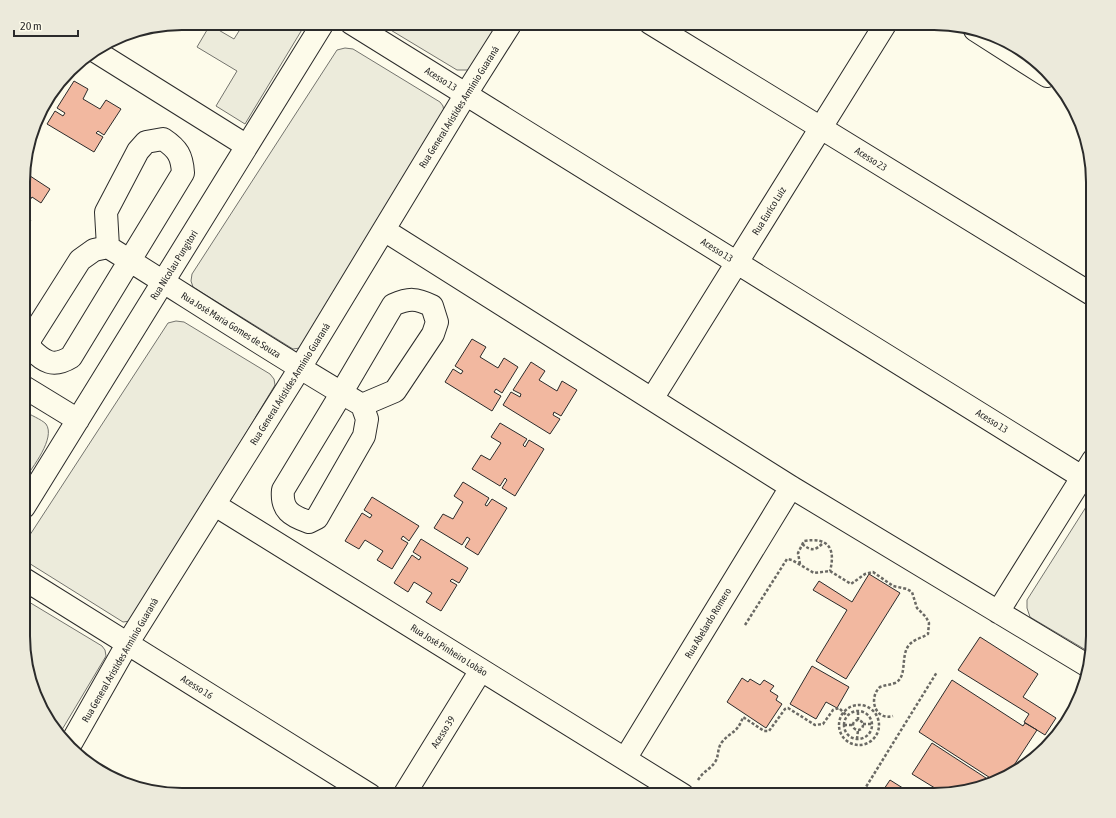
<svg xmlns="http://www.w3.org/2000/svg" width="1116" height="818" viewBox="0 0 1116 818" font-family="'Asap Condensed',sans-serif">
	<style>
		.green { fill: #ecebdb; stroke: #74746e }
		.building { fill: #f2b8a0; stroke: #2b2b2b }
		.lines { fill: none; stroke-linecap: round; stroke-linejoin: round }
		.minor-casing { stroke: #2b2b2b; stroke-width: 24 }
		.path { stroke: #6a6964; stroke-width: 2.5; stroke-dasharray: 3 2; stroke-linecap: butt }
		.minor { stroke: #fdfbea; stroke-width: 22 }
		.labels { text-anchor: middle; dominant-baseline: central; stroke-width: 3; stroke-linejoin: round; paint-order: stroke }
		.street-label { font-size: 10px; fill: #2b2b2b; stroke: #fdfbea }
		.rim { fill: none; stroke: #2b2b2b; stroke-width: 2 }
	</style>
	<rect width="100%" height="100%" fill="#fdfbea"/>
	<path class="green" d="M244,23h62l-61,101 -29,-18 21,-35 -40,-24 13,-22 24,14z
		M379,23h123l-24,38 -10,9h-11z
		M345,48l8,1 87,53 3,4 1,6 -144,236 -7,1 -100,-62 -2,-6 1,-7 145,-224z
		M176,321l8,1 86,52 4,5 1,6 -140,232 -5,4 -7,1 -99,-62v-16l144,-221z
		M24,411c6,4 17,8 22,13 10,14 -14,44 -22,56z
		M1093,496v151l-2,6 -61,-36 -3,-9v-8z
		M24,599l78,47 3,4 1,6 -46,77 -16,-18 -20,-58z"/>
	<path class="building" d="M74,81l14,8 -5,10 17,10 6,-9 15,9 -17,26 -6,-4 -2,2 7,4 -9,15 -47,-28 8,-13 8,5 2,-3 -8,-5z
		M24,172l26,17 -9,14 -9,-6 -8,12z
		M24,216l7,4 -7,9z
		M472,339l14,8 -6,10 18,11 6,-10 14,9 -16,26 -6,-4 -2,3 7,4 -9,15 -47,-29 8,-13 8,5 2,-3 -8,-5z
		M531,362l14,9 -6,9 18,11 5,-10 15,9 -16,26 -7,-4 -1,3 7,4 -10,15 -47,-29 8,-13 9,5 1,-3 -8,-4z
		M500,423l27,16 -4,6 2,2 4,-7 15,9 -29,47 -13,-8 5,-8 -2,-2 -5,8 -28,-17 9,-14 9,5 11,-17 -10,-6z
		M463,482l26,16 -4,7 2,1 5,-7 15,9 -29,47 -13,-8 5,-8 -3,-2 -5,8 -28,-17 9,-14 10,5 10,-17 -9,-6z
		M372,497l47,29 -10,15 -6,-5 -2,3 7,4 -16,26 -15,-9 6,-9 -18,-11 -6,9 -14,-8 17,-28 8,5 2,-3 -8,-5z
		M421,539l47,29 -9,15 -7,-4 -2,2 7,4 -16,26 -15,-9 6,-9 -18,-11 -6,10 -14,-9 18,-28 7,5 2,-3 -8,-5z
		M869,574l31,19 -54,86 -30,-18 31,-51 -34,-20 6,-9 33,21z
		M980,637l58,37 -15,23 33,21 -11,17 -21,-13 5,-8 -71,-44z
		M812,666l37,21 -12,21 -11,-6 -10,17 -26,-15z
		M742,678l6,4 2,-3 10,6 4,-5 10,6 -4,5 8,5 -2,4 6,4 -16,24 -39,-26z
		M952,680l71,46 2,-3 12,7 -32,49 -10,2 -76,-49z
		M932,743l54,35 -3,6 -40,9 -31,-19z
		M890,780l24,15h-34z"/>
	<g class="lines">
		<g class="minor-casing">
			<path id="minor" d="M351,23l731,454
				M650,23l443,272
				M975,30l72,46
				M95,51l152,95
				M384,230l407,257 297,179
				M108,247l-2,-35 32,-61 8,-9 17,-3c15,10 19,17 20,34l-112,184c-18,11 -27,5 -41,-9v-9l50,-79 14,-10 14,-3c85,53 168,108 254,158l5,14 -3,17 -47,82 -8,4c-18,-6 -28,-12 -26,-32l52,-86 11,-19 47,-80c16,-7 23,-7 39,1l5,16 -4,12 -38,57 -33,14
				M24,387l54,33
				M652,399l234,-376
				M215,505l468,290
				M24,507l299,-484
				M24,579l346,216
				M998,612l95,-152
				M70,745l59,-104 171,-273 166,-274 45,-71
				M625,759l166,-272
				M404,795l77,-125"/>
		</g>
		<path class="path" d="M802,544c9,7 13,7 21,-1
			M800,564l-2,-11 6,-12c24,-4 32,7 26,30
			M745,625l42,-66 5,1 22,13 16,-2 21,13 14,-10 8,-2 20,14 14,3 5,3 5,16 9,9 3,6 -1,11c-6,4 -14,5 -19,11 -9,11 -1,32 -14,38 -5,2 -10,2 -15,4 -12,11 -5,34 13,29
			M839 725a20 20 0 1 1 40 0a20 20 0 1 1-40 0Z
			M844 725a14 14 0 1 1 28 0a14 14 0 1 1-28 0Z
			M853 725a5 5 0 1 1 10 0a5 5 0 1 1-10 0Z
			M858,720v-9
			M863,724h9
			M844,725h9
			M857,739l1,-9
			M698,780c6,-10 12,-10 17,-18 4,-5 2,-14 7,-20 9,-11 15,-8 21,-25l21,14h5l16,-22 3,-1 27,17 8,-1 10,-14 6,-2 8,8
			M861,795l76,-123"/>
		<use href="#minor" class="minor"/>
	</g>
	<g class="labels">
		<g class="street-label">
			<text transform="translate(441 79) rotate(32)">Acesso 13</text>
			<text transform="translate(459 107) rotate(-58)">Rua General Aristides Armínio Guaraná</text>
			<text transform="translate(871 159) rotate(32)">Acesso 23</text>
			<text transform="translate(769 211) rotate(-58)">Rua Eurico Luiz</text>
			<text transform="translate(717 250) rotate(32)">Acesso 13</text>
			<text transform="translate(174 265) rotate(-58)">Rua Nicolau Pungitori</text>
			<text transform="translate(231 325) rotate(32)">Rua José Maria Gomes de Souza</text>
			<text transform="translate(290 384) rotate(-58)">Rua General Aristides Armínio Guaraná</text>
			<text transform="translate(992 421) rotate(32)">Acesso 13</text>
			<text transform="translate(708 623) rotate(-59)">Rua Abelardo Romero</text>
			<text transform="translate(449 650) rotate(32)">Rua José Pinheiro Lobão</text>
			<text transform="translate(120 660) rotate(-60)">Rua General Aristides Armínio Guaraná</text>
			<text transform="translate(197 687) rotate(32)">Acesso 16</text>
			<text transform="translate(443 732) rotate(-58)">Acesso 39</text>
		</g>
	</g>
	<path d="M0 0H1116V818H0ZM182 30H934A152 152 0 0 1 1086 182V636A152 152 0 0 1 934 788H182A152 152 0 0 1 30 636V182A152 152 0 0 1 182 30Z" fill="#eceadb" fill-rule="evenodd"/>
	<path class="rim" d="M182 30H934A152 152 0 0 1 1086 182V636A152 152 0 0 1 934 788H182A152 152 0 0 1 30 636V182A152 152 0 0 1 182 30Z"/>
	<path d="M14 30v6h64v-6" fill="none" stroke="#2b2b2b" stroke-width="2"/>
	<text x="20" y="30" font-size="12" fill="#2b2b2b" stroke="#fdfbea" stroke-width="3" paint-order="stroke">20 m</text>
</svg>
